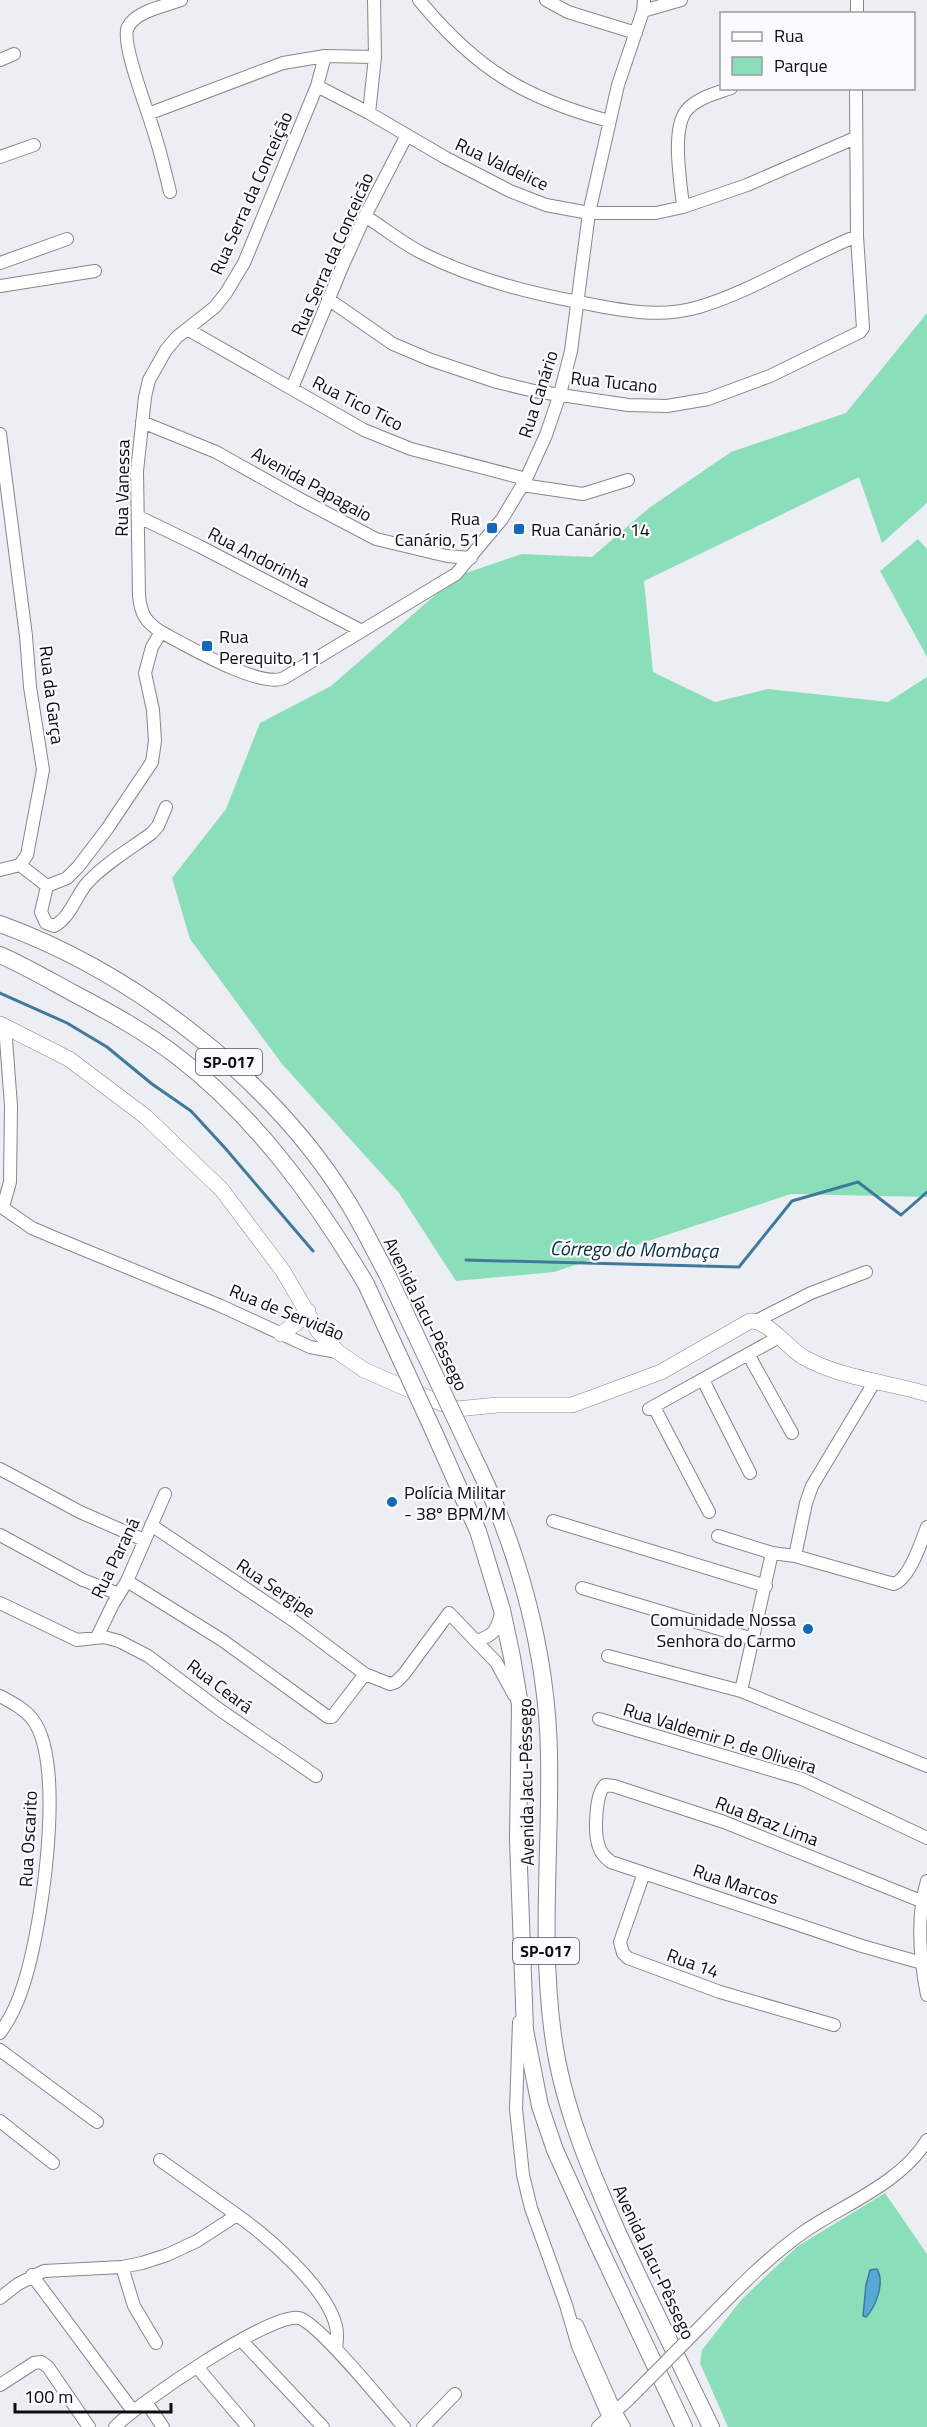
<svg xmlns="http://www.w3.org/2000/svg" width="927" height="2427" viewBox="0 0 927 2427" font-family="'Titillium Web',sans-serif">
	<style>
		.green { fill: #8adfba }
		.water { fill: #56a8d7; stroke: #407a9b; stroke-width: 1.5 }
		.lines { fill: none; stroke-linecap: round; stroke-linejoin: round }
		.stream { stroke: #407a9b; stroke-width: 3 }
		.minor-casing { stroke: #86868c; stroke-width: 14 }
		.major-casing { stroke: #86868c; stroke-width: 16 }
		.highway-casing { stroke: #86868c; stroke-width: 18 }
		.minor { stroke: #fff; stroke-width: 12 }
		.major { stroke: #fff; stroke-width: 15 }
		.highway { stroke: #fff; stroke-width: 16 }
		.minor-bridge-casing { stroke: #86868c; stroke-width: 14; stroke-linecap: butt }
		.highway-bridge-casing { stroke: #86868c; stroke-width: 18; stroke-linecap: butt }
		.minor-bridge { stroke: #fff; stroke-width: 12 }
		.highway-bridge { stroke: #fff; stroke-width: 16 }
		.poi-dot { fill: #1468b6; stroke: #fbfbff; stroke-width: 2 }
		.labels { text-anchor: middle; dominant-baseline: central; stroke-width: 4.5; stroke-linejoin: round; paint-order: stroke }
		.shield { fill: #fbfbff; stroke: #545457; stroke-width: 1.5 }
		.shield-label { font-size: 16px; font-weight: bold; fill: #0d0d0f }
		.street-label { font-size: 18px; fill: #0d0d0f; stroke: #fbfbff }
		.poi-label { font-size: 18px; fill: #0d0d0f; stroke: #fbfbff; text-anchor: start }
		.water-label { font-size: 20px; font-style: italic; fill: #082f42; stroke: #fbfbff }
	</style>
	<rect width="100%" height="100%" fill="#ededf4"/>
	<path class="green" d="M927,313v190l-45,40 -23,-66 -215,104 9,91 62,30 53,-13 120,13 39,-25v520l-136,-3 -237,78 -98,9 -57,-88 -117,-129 -92,-125 -18,-61 54,-69 34,-86 71,-37 126,-110 65,-22 70,3 57,-49 82,-56 115,-39z
		M918,539l9,10v108l-47,-86z
		M885,2193l42,61v173h-199l-28,-64 2,-13 40,-51 56,-53z"/>
	<path class="water" d="M877,2269c8,13 -1,38 -11,48l-3,-1 3,-31 4,-15z"/>
	<g class="lines">
		<path class="stream" d="M0,993l67,30 40,24 45,37 39,27 34,37 88,103
			M466,1260l273,7 53,-66 66,-19 43,33 26,-23"/>
		<g class="minor-casing">
			<path id="minor" d="M419,0c57,69 105,98 190,121
				M546,0l22,12 68,21
				M643,11l38,-11
				M857,14v-14
				M325,56l-8,30 -73,177 -18,30 -11,14 -38,30 -11,13 -17,30 -4,17 -8,74 2,125c2,19 7,26 22,36 25,13 99,57 123,46l172,-104 46,-55 24,-40 20,-44 14,-41 11,-43 18,-138 29,-128 25,-74 1,-11
				M0,60l14,-6
				M317,86l52,27 77,45 64,33 36,14 43,8h67l27,-6 64,-22 108,-47
				M369,113l6,-56 -1,-57
				M148,114l135,-51 42,-7 50,1
				M0,157l34,-12
				M170,192c-5,-21 -10,-42 -17,-63 -5,-18 -33,-88 -25,-102 8,-16 37,-21 53,-27
				M683,207c-2,-24 -12,-76 3,-96 10,-13 31,-18 45,-23
				M365,216c19,12 37,27 57,37 49,25 102,39 156,49 41,8 80,17 121,5 54,-16 105,-50 158,-71
				M0,263l67,-24
				M0,286l95,-15
				M328,299l65,45 38,16 66,22 37,9 94,14 39,1 41,-7 62,-23 90,-44 3,-4 -6,-92 -1,-148
				M187,329l177,101 47,19 115,30
				M292,388l50,-121 23,-51 42,-81
				M142,422l74,30 82,46 78,41 71,17 24,2
				M0,434l26,202 4,51 13,83 -16,85 -7,10 -20,5
				M522,485l61,9 45,-14
				M139,517l60,29 163,85
				M20,865l27,21 20,-8 11,-11 29,-38 45,-67 3,-21 -2,-31 -8,-37 7,-26 9,-15
				M47,886l-6,26 5,11 8,3c17,-9 22,-31 34,-44 19,-20 42,-33 64,-49l6,-7 8,-19
				M0,1206l32,22 21,9 168,69 89,41 28,5
				M3,1207l7,-25 1,-76 -6,-80
				M756,1321l55,-28 55,-21
				M748,1354l44,79
				M703,1380l47,93
				M654,1407l55,105
				M649,1409l130,-72
				M0,1469l80,43 64,28
				M553,1521l213,65
				M151,1525l143,96 71,53 25,10 6,-2 8,-8 45,-61 47,49 18,33
				M0,1535l83,45 36,14
				M718,1536l54,17
				M795,1556l11,-53 6,-17 63,-105
				M127,1581l95,59 106,77h4l33,-43
				M582,1588l171,51
				M0,1603l77,37 27,-3 15,4 29,15 72,54 96,66
				M97,1637l16,-33 14,-23 38,-87
				M477,1641c19,-7 19,-11 25,-30
				M608,1656l133,35 186,75
				M741,1691l31,-138 23,3 99,28c16,-6 27,-42 33,-57
				M0,1696c11,6 25,13 33,24 34,45 8,216 -11,269 -5,16 -12,30 -22,44
				M599,1719l203,60 125,59
				M644,1873l-24,69 3,11 5,5 92,34 114,33
				M927,1881c-11,36 -7,78 0,114
				M921,1901l-197,-79 -110,-36 -9,-1c-10,10 -11,49 -6,62 2,7 7,11 12,15l251,84 60,17
				M519,2022l-3,87 7,66 8,33 35,97 12,41 35,81
				M0,2050l97,72
				M0,2121l53,42
				M160,2160l77,55
				M122,2267l12,39 22,37
				M32,2275l101,136
				M0,2298l18,-14 26,-13 78,-4 20,-4 25,-8 30,-14 40,-26c31,22 90,73 99,111 2,8 1,15 0,23
				M706,2321c31,-32 62,-64 99,-90 40,-27 96,-48 122,-91
				M577,2325l38,86 9,16
				M241,2340l82,87
				M197,2367l51,60
				M0,2385l34,-22 7,-1 7,5 41,60
				M146,2402l17,25
				M115,2427c22,-23 156,-115 184,-109 21,6 87,89 105,109
				M423,2427l32,-33
				M598,2427l31,-28"/>
		</g>
		<g class="major-casing">
			<path id="major" d="M0,1024l69,35 77,58 76,73 61,81 35,60 20,21 26,18 69,30 24,9 40,-4h75l89,-33 89,-51c18,-1 38,27 53,36 37,21 84,25 124,37
				M281,1334l17,-12 10,-11"/>
		</g>
		<g class="highway-casing">
			<path id="highway" d="M0,924c135,49 274,157 349,280 14,23 26,48 39,72
				M0,955c25,11 49,25 73,38 36,19 73,39 105,64 78,60 138,143 188,227
				M434,1432l44,99 24,79 10,47 8,48 -2,135 7,190 15,76 15,44 39,86 90,191
				M472,1454c46,92 75,197 77,300 2,93 -9,187 4,281 9,69 37,135 65,198 30,65 62,130 93,194"/>
		</g>
		<use href="#minor" class="minor"/>
		<use href="#major" class="major"/>
		<use href="#highway" class="highway"/>
		<g class="minor-bridge-casing">
			<path id="minor-bridge" d="M629,2399l77,-78"/>
		</g>
		<g class="highway-bridge-casing">
			<path id="highway-bridge" d="M388,1276l84,178
				M366,1284l68,148"/>
		</g>
		<use href="#minor-bridge" class="minor-bridge"/>
		<use href="#highway-bridge" class="highway-bridge"/>
	</g>
	<g class="poi-dot">
		<rect x="486" y="522" width="12" height="12" rx="3"/>
		<rect x="513" y="523" width="12" height="12" rx="3"/>
		<rect x="201" y="640" width="12" height="12" rx="3"/>
		<circle cx="392" cy="1502" r="6"/>
		<circle cx="808" cy="1629" r="6"/>
	</g>
	<g class="labels">
		<g class="shield">
			<rect x="196" y="1049" width="66" height="26" rx="4.5"/>
			<rect x="513" y="1938" width="66" height="26" rx="4.5"/>
		</g>
		<g class="shield-label">
			<text x="229" y="1062">SP-017</text>
			<text x="546" y="1951">SP-017</text>
		</g>
		<g class="street-label">
			<text transform="translate(502 164) rotate(25)">Rua Valdelice</text>
			<text transform="translate(251 193) rotate(-66)">Rua Serra da Conceição</text>
			<text transform="translate(332 254) rotate(-66)">Rua Serra da Conceicão</text>
			<text transform="translate(614 382) rotate(6)">Rua Tucano</text>
			<text transform="translate(538 394) rotate(-72)">Rua Canário</text>
			<text transform="translate(358 403) rotate(27)">Rua Tico Tico</text>
			<text transform="translate(312 484) rotate(29)">Avenida Papagaio</text>
			<text transform="translate(122 488) rotate(-89)">Rua Vanessa</text>
			<text transform="translate(259 557) rotate(27)">Rua Andorinha</text>
			<text transform="translate(52 695) rotate(83)">Rua da Garça</text>
			<text transform="translate(287 1312) rotate(22)">Rua de Servidão</text>
			<text transform="translate(426 1314) rotate(64)">Avenida Jacu-Pêssego</text>
			<text transform="translate(115 1558) rotate(-64)">Rua Paraná</text>
			<text transform="translate(276 1588) rotate(34)">Rua Sergipe</text>
			<text transform="translate(220 1686) rotate(37)">Rua Ceará</text>
			<text transform="translate(720 1738) rotate(17)">Rua Valdemir P. de Oliveira</text>
			<text transform="translate(526 1782) rotate(-91)">Avenida Jacu-Pêssego</text>
			<text transform="translate(767 1821) rotate(21)">Rua Braz Lima</text>
			<text transform="translate(28 1839) rotate(-87)">Rua Oscarito</text>
			<text transform="translate(736 1884) rotate(19)">Rua Marcos</text>
			<text transform="translate(693 1963) rotate(20)">Rua 14</text>
			<text transform="translate(654 2262) rotate(65)">Avenida Jacu-Pêssego</text>
		</g>
		<g class="poi-label">
			<text x="480" y="518" text-anchor="end">Rua<tspan x="480" dy="21">Canário, 51</tspan></text>
			<text x="531" y="529">Rua Canário, 14</text>
			<text x="219" y="636">Rua<tspan x="219" dy="21">Perequito, 11</tspan></text>
			<text x="404" y="1492">Polícia Militar<tspan x="404" dy="21">- 38º BPM/M</tspan></text>
			<text x="796" y="1619" text-anchor="end">Comunidade Nossa<tspan x="796" dy="21">Senhora do Carmo</tspan></text>
		</g>
		<g class="water-label">
			<text transform="translate(634 1249) rotate(1)">Córrego do Mombaça</text>
		</g>
	</g>
	<rect x="720" y="12" width="195" height="78" fill="#fbfbff" stroke="#9c9c9f" stroke-width="1.5"/>
	<rect x="732" y="32" width="30" height="9" fill="#ffffff" stroke="#9c9c9f" stroke-width="1.5"/>
	<text x="774" y="42" font-size="18" fill="#0d0d0f">Rua</text>
	<rect x="732" y="57" width="30" height="18" fill="#8adfba" stroke="#9c9c9f" stroke-width="1.5"/>
	<text x="774" y="72" font-size="18" fill="#0d0d0f">Parque</text>
	<path d="M15 2403v9h156v-9" fill="none" stroke="#0d0d0f" stroke-width="3"/>
	<text x="24" y="2403" font-size="18" fill="#0d0d0f" stroke="#fbfbff" stroke-width="4.5" paint-order="stroke">100 m</text>
</svg>
